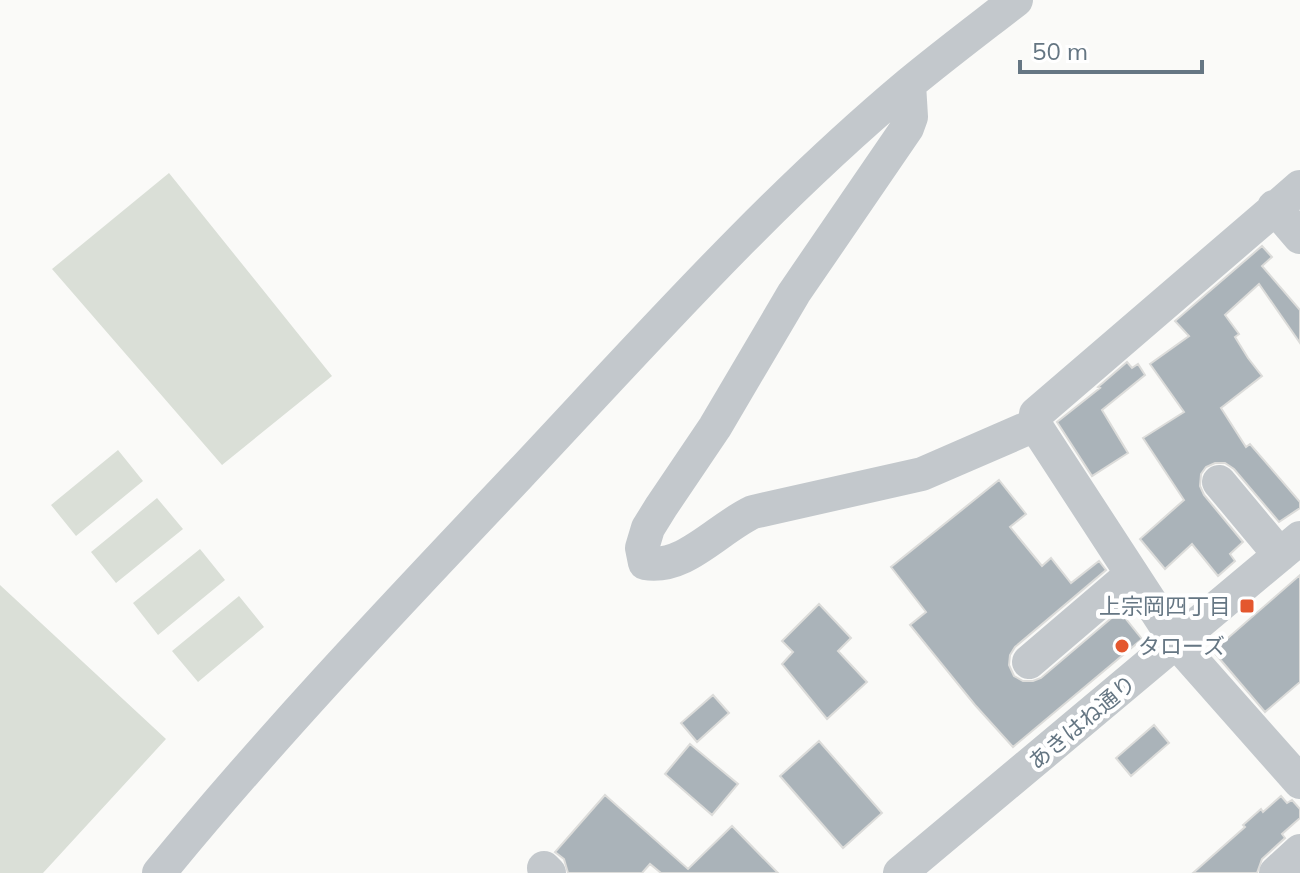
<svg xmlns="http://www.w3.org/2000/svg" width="1300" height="873" viewBox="0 0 1300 873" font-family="Mulish,'Noto Sans JP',sans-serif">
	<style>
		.green { fill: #dadfd7 }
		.building { fill: #aab3b9; stroke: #dcdcda; stroke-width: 2 }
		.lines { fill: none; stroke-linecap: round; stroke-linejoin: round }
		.minor { stroke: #c3c8cc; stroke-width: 34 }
		.poi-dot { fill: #e4572e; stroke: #fff; stroke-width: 3 }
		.labels { text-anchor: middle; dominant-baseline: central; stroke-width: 8; stroke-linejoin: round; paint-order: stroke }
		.poi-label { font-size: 22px; fill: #657683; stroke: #fff; text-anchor: end }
		.street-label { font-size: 22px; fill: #657683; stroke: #fff }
	</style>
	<rect width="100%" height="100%" fill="#fafaf8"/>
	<path class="green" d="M169,173l163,203 -110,89 -170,-196z
		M118,450l25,31 -67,55 -25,-31z
		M157,498l26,31 -67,54 -25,-31z
		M200,549l25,31 -67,55 -25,-32z
		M0,585l166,154 -123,134h-43z
		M239,596l25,31 -66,55 -26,-31z"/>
	<path class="building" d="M1262,246l10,11 -10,9 38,44v33l-41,-59 -34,31 14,19 -4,3 13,21 14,18 -41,32 25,39 4,-3 50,58v6l-21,14 -45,-53 -9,-6h-10l-9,4 -5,7 -1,12 4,9 39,47 -13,12 5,7 -17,15 -26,-32 -27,25 -25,-30 44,-39 -41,-62 41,-26 -34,-48 39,-28 -14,-15z
		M1127,362l5,6 6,-4 7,11 -43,35 26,43 -36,23 -35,-54 43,-34 -2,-1z
		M999,480l27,34 -16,13 32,39 9,-8 20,25 28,-22 7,9 -91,77 -5,8 -1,10 5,11 9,5h10l8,-3 87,-74 5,8 -7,7 16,20 -129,108 -38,-42 -65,-80 16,-13 -35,-45z
		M1300,575v107l-35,30 -52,-61z
		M819,604l32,34 -13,13 29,31 -40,37 -45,-55 11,-12 -11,-11z
		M713,695l16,18 -32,29 -16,-19z
		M1154,725l15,18 -38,33 -15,-18z
		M819,741l63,72 -39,35 -63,-72z
		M690,744l48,40 -26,31 -47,-41z
		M605,795l83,74 44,-43 46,47h-117l-11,-9 -8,9h-74l-4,-14 -9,-7z
		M1281,796l6,7 5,-3 8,9v9l-18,16 3,4 -23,21 -5,14h-64l52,-46 -2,-2 18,-16 2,3z"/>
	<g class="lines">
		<path class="minor" d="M909,84l2,33 -4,11 -113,165 -79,134 -54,80 -13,21 -6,20 3,15c40,7 73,-35 108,-51l169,-38 113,-49 1,-11 264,-227
			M1274,207l26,30
			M1035,425l142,218 123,139
			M1219,482l61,73
			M1029,662l103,-88
			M544,868l5,5
			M159,873c113,-138 237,-268 359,-397 126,-134 250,-274 391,-392 35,-29 71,-56 107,-84
			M900,873l400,-335
			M1276,873l24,-22"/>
	</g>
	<g class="poi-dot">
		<rect x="1239" y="598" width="16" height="16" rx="4"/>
		<circle cx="1122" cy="646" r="8"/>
	</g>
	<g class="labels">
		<g class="poi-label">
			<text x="1231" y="606">上宗岡四丁目</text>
			<text x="1138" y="646" text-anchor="start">タローズ</text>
		</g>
		<g class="street-label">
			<text transform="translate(1082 722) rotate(-40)">あきはね通り</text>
		</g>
	</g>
	<path d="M1020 60v12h182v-12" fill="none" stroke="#657683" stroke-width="4"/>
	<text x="1032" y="60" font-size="24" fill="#657683" stroke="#ffffff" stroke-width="6" paint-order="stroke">50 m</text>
</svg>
